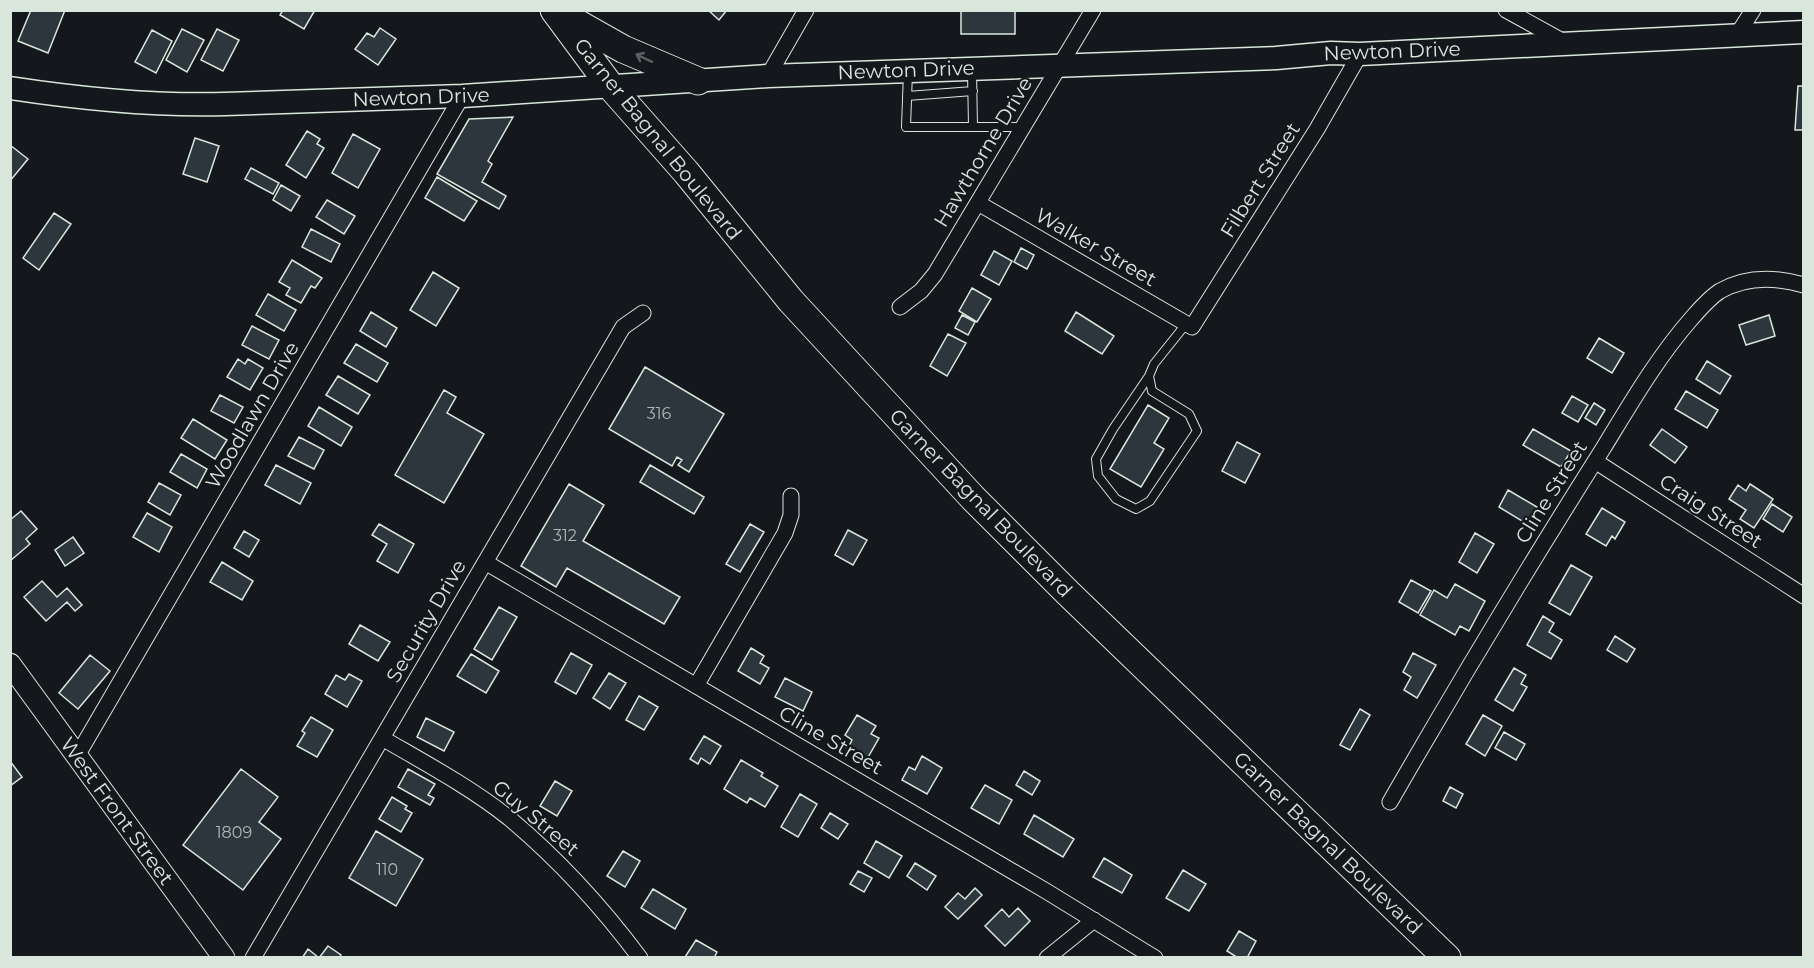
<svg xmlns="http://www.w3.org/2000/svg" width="1814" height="968" viewBox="0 0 1814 968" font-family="Montserrat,sans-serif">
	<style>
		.building { fill: #2c363c; stroke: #d8e6dc; stroke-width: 1.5 }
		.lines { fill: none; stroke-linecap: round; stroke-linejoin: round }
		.lane-casing { stroke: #d8e6dc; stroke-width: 10 }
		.street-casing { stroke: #d8e6dc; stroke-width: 17 }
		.secondary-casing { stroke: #d8e6dc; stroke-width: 23 }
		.primary-casing { stroke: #d8e6dc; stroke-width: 25 }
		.highway-casing { stroke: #d8e6dc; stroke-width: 29 }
		.lane { stroke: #14181c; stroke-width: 8 }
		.street { stroke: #14181c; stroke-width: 15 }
		.secondary { stroke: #14181c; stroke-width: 21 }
		.primary { stroke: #14181c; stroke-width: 22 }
		.highway { stroke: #14181c; stroke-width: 27 }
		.oneway { stroke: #59605f }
		.labels { text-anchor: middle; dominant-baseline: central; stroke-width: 4.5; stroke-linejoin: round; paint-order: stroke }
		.number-label { font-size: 16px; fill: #adbab4 }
		.street-label { font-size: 20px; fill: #d8e6dc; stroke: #14181c }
	</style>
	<rect width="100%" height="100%" fill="#14181c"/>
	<path class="building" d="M31,10h34l-17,43 -30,-12z
		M283,10h32l-11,19 -24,-14z
		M708,10h19l-8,10z
		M961,10h54v24h-54z
		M380,28l16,11 -18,26 -23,-16 12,-16 7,4z
		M182,29l22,11 -17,32 -21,-12z
		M217,29l22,11 -16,31 -22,-11z
		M152,30l20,11 -16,32 -21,-11z
		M1798,86h6v44h-9z
		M513,117l-25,44 4,3 -10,18 24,14 -7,13 -62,-35 32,-55z
		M307,131l13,8 -3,5 7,4 -18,30 -20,-13z
		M353,134l27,15 -22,39 -26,-15z
		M195,138l24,8 -12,36 -24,-8z
		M10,145l18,14 -18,22z
		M251,168l28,15 -6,11 -28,-15z
		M437,177l40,24 -13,20 -39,-23z
		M281,185l19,11 -9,15 -18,-11z
		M327,200l28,16 -11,18 -28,-17z
		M54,213l17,11 -32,46 -16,-12z
		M311,229l29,15 -9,18 -29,-15z
		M1021,248l13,7 -7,14 -13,-7z
		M994,251l18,10 -13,24 -18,-10z
		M292,260l30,18 -7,10 -4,-2 -10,17 -15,-8 4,-7 -11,-6z
		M433,272l26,16 -23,38 -26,-16z
		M972,288l19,11 -14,23 -18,-11z
		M268,294l28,16 -12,21 -28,-16z
		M371,312l26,16 -11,19 -26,-16z
		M1076,312l38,24 -12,18 -37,-23z
		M962,315l13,7 -7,13 -13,-7z
		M1769,315l6,21 -29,9 -7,-20z
		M252,326l27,14 -10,19 -27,-14z
		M948,334l18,9 -19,33 -17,-10z
		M1599,338l25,15 -12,20 -25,-15z
		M356,344l32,19 -11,19 -33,-19z
		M238,359l7,5 3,-5 15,9 -13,22 -23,-13z
		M1707,361l24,15 -11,18 -24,-15z
		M645,367l79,47 -35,58 -11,-7 4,-5 -5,-3 -5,9 -63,-37z
		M338,376l32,19 -12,19 -32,-19z
		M444,390l12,7 -9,16 37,21 -40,69 -49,-28z
		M1686,391l32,19 -11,18 -32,-19z
		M220,395l23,12 -9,16 -23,-12z
		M1572,396l16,9 -10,17 -16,-9z
		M1594,403l11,7 -9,15 -11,-7z
		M1148,405l21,13 -15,25 10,6 -23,38 -31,-18z
		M319,407l33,20 -11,19 -33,-20z
		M193,419l34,21 -12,19 -34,-21z
		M1533,429l38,22 -10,16 -38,-22z
		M1662,429l25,18 -12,16 -25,-18z
		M299,437l25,13 -10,19 -26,-13z
		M1237,442l23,12 -15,29 -23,-12z
		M181,454l26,15 -10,19 -27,-16z
		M276,465l35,18 -11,21 -35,-19z
		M650,465l54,32 -10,17 -54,-32z
		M159,483l22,12 -11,20 -22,-13z
		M569,484l35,21 -21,36 97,56 -16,27 -97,-56 -11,19 -35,-21z
		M1750,484l23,15 -19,29 -14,-9 6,-9 -17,-11 9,-14 8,6z
		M1508,490l29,17 -10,17 -28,-17z
		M1772,504l20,13 -9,15 -20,-13z
		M1602,508l23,14 -10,17 -3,-3 -6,10 -20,-12z
		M21,511l16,18 -11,10 4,5 -20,17v-41z
		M147,513l25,14 -13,25 -26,-15z
		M379,524l35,20 -16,29 -21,-12 10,-17 -15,-9z
		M750,524l14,8 -24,40 -14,-8z
		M848,530l19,10 -14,25 -18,-10z
		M244,531l15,9 -10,17 -15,-9z
		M1475,533l19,11 -17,29 -18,-11z
		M73,537l11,16 -19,13 -10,-16z
		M222,562l31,19 -11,19 -32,-18z
		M1571,565l21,12 -22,38 -21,-12z
		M1411,580l20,11 -13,22 -19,-11z
		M42,581l15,16 10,-9 15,17 -7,6 -8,-9 -21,19 -22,-24z
		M1455,584l30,17 -16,30 -9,-5 -5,9 -35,-20 14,-25 13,8z
		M499,607l18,10 -25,43 -18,-11z
		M1543,616l11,7 -5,9 13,8 -11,19 -24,-14z
		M360,625l30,17 -12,19 -29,-17z
		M1615,636l20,13 -8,13 -20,-12z
		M751,648l13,8 -4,7 9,5 -9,16 -22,-13z
		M571,653l21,12 -16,29 -21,-12z
		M1413,653l23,12 -19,33 -13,-8 7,-13 -8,-5z
		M471,654l28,17 -13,22 -29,-17z
		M90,655l20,16 -32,38 -19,-16z
		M1514,668l12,7 -5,9 6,3 -14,24 -18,-11z
		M609,673l17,10 -16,26 -17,-11z
		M349,674l13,7 -15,26 -22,-13 11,-19 9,5z
		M785,678l27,14 -9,19 -28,-14z
		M639,696l19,11 -14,23 -18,-10z
		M1360,709l10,6 -20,35 -10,-5z
		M857,715l19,11 -5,8 8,4 -12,21 -19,-11 4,-8 -7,-5z
		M1483,715l19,11 -17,30 -19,-12z
		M311,717l22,13 -16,27 -20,-11 8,-13 -3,-2z
		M426,718l28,14 -10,19 -27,-14z
		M1504,732l21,12 -9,16 -21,-12z
		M704,736l17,10 -11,18 -9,-6 -3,6 -8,-5z
		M922,756l20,12 -15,26 -25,-14 7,-13 6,3z
		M741,760l22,13 -2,3 17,10 -13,21 -15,-9 -3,5 -23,-14z
		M10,761l12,16 -12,9z
		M241,769l37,28 -19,25 22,17 -38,51 -60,-45z
		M408,769l27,15 -7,11 6,3 -4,7 -32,-18z
		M1024,771l16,10 -8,14 -16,-10z
		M555,781l17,10 -15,25 -17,-10z
		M985,785l27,15 -13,24 -28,-16z
		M1450,787l13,7 -7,14 -13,-7z
		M800,794l17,10 -19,33 -17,-10z
		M392,797l15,9 -2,3 7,4 -11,19 -22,-13z
		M830,813l18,11 -10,15 -17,-11z
		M1034,815l40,24 -11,18 -39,-23z
		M376,831l47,28 -27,47 -47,-28z
		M876,841l26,15 -13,22 -25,-15z
		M623,851l17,10 -15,26 -18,-11z
		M1104,858l28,17 -10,18 -29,-16z
		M915,863l21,13 -9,14 -20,-14z
		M1183,870l23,14 -17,27 -23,-13z
		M858,871l14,7 -8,14 -14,-8z
		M975,888l7,7 -24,24 -13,-12 13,-14 7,6z
		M653,889l33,20 -11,20 -34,-21z
		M1018,908l12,13 -25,25 -20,-20 17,-17 7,8z
		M1239,931l17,10 -9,17h-9l-11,-7z
		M696,940l21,12 -3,6 -29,-1z
		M328,946l13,9 -2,3h-20z
		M308,949l11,9h-17z"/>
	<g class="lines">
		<g class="lane-casing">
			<path id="lane" d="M908,72l-2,55h117
				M972,72l1,55
				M907,96l66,-5
				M1149,376l-36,53 -17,30 2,17 18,23 20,10 14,-8 47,-70 -8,-17 -37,-23 -3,-15 5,-12 32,-40"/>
		</g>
		<g class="street-casing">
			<path id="street" d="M1506,10l58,32
				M1737,35l16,-25
				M768,76l38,-66
				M978,203l214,124 125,-198 43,-75
				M900,307l21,-16 14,-17 158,-264
				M1595,461l209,135
				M485,562l561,329 109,67
				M696,686l89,-153 6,-18v-19
				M382,738c43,25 88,49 127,80 49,41 93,89 131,140
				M77,756l385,-660
				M1390,802c69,-120 140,-238 214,-355 27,-44 53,-89 87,-128 8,-9 18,-21 29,-28 26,-15 56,-14 84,-6
				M253,958l370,-631 20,-14
				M1047,958l47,-38"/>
		</g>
		<g class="secondary-casing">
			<path id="secondary" d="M10,664l214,294"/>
		</g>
		<g class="primary-casing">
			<path id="primary" d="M10,88c72,11 143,18 215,16l237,-8 306,-20 508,-18 55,-5 29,1 444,-22"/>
		</g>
		<g class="highway-casing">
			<path id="highway" d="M554,10l57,77 75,85 105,129 182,197 95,95 379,365
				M561,14l62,35 75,32"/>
		</g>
		<use href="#lane" class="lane"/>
		<use href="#street" class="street"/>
		<use href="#secondary" class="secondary"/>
		<use href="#primary" class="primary"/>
		<use href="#highway" class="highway"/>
	</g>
	<defs><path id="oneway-shaft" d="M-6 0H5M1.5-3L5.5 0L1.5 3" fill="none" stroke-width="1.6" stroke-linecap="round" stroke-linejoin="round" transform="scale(1.5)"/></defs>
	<use class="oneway" href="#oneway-shaft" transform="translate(644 58) rotate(-155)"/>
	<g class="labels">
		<g class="number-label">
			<text x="659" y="413">316</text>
			<text x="565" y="535">312</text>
			<text x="234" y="832">1809</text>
			<text x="387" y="869">110</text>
		</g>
		<g class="street-label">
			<text transform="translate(1392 51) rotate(-2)">Newton Drive</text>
			<text transform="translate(906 70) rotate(-2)">Newton Drive</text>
			<text transform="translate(421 97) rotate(-2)">Newton Drive</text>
			<text transform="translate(658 139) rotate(51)">Garner Bagnal Boulevard</text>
			<text transform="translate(983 152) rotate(-59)">Hawthorne Drive</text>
			<text transform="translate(1260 180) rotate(-58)">Filbert Street</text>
			<text transform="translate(1096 247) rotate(30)">Walker Street</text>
			<text transform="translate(252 415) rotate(-60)">Woodlawn Drive</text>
			<text transform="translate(1551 492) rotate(-58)">Cline Street</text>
			<text transform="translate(981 503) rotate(46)">Garner Bagnal Boulevard</text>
			<text transform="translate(1711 511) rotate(33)">Craig Street</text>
			<text transform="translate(426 621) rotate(-60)">Security Drive</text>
			<text transform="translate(831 740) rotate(30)">Cline Street</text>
			<text transform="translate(117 811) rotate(54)">West Front Street</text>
			<text transform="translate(536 818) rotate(40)">Guy Street</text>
			<text transform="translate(1328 843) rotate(44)">Garner Bagnal Boulevard</text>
		</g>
	</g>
	<rect width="1814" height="968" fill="none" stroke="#d8e6dc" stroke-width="24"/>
</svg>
